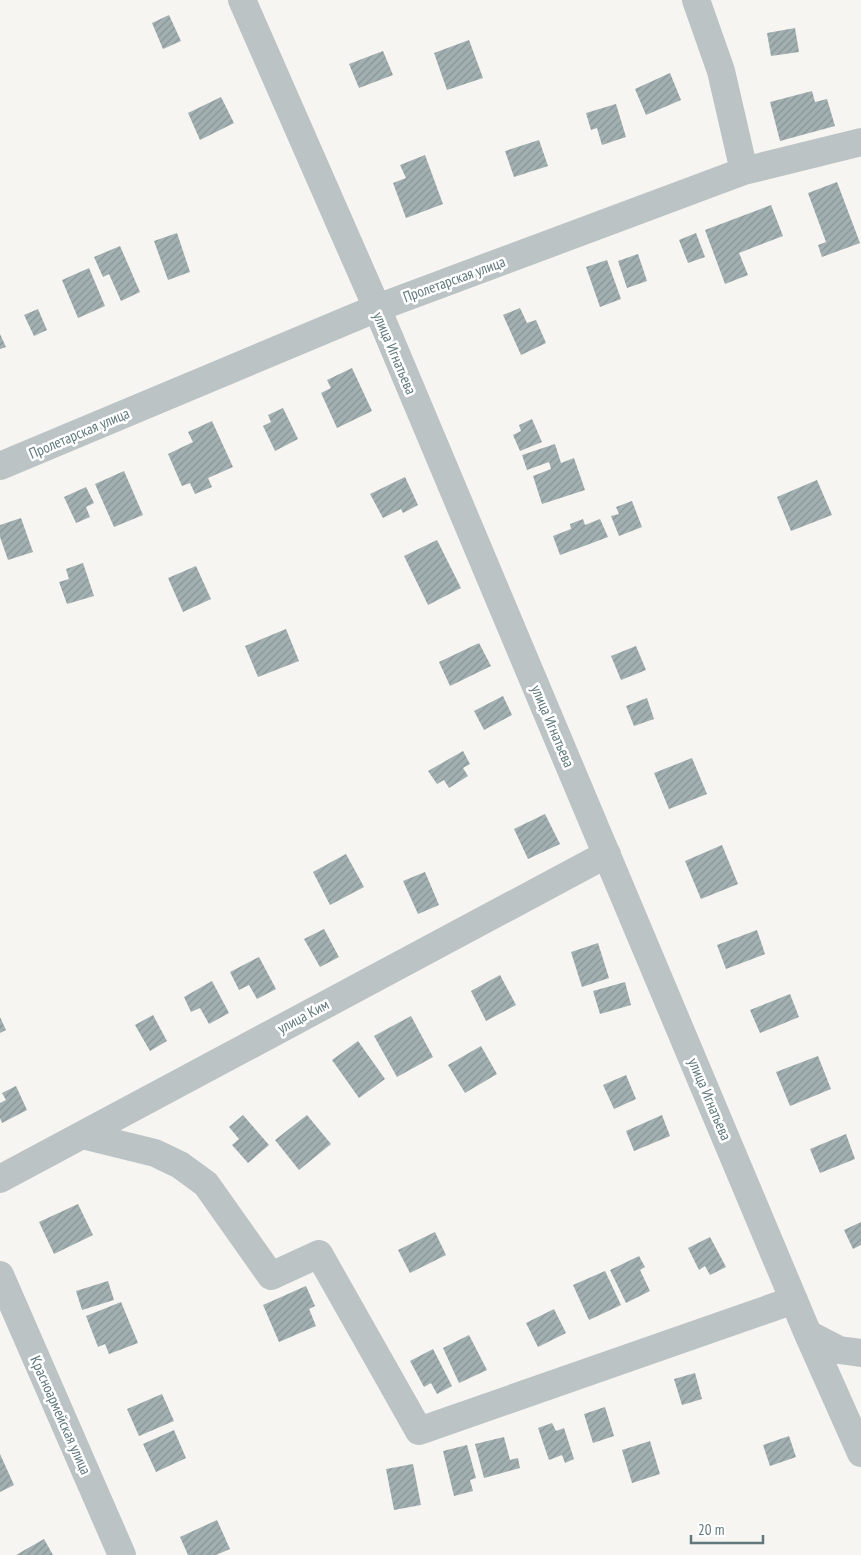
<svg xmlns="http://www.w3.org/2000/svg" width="861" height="1555" viewBox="0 0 861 1555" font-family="'PT Sans Narrow',sans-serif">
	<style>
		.building { fill: url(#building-hatch) }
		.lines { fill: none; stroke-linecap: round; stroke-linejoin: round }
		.minor { stroke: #bcc3c5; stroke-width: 28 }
		.labels { text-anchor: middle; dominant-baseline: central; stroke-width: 5; stroke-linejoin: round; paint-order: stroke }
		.street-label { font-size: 15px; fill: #61797d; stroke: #fff }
	</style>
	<defs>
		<pattern id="building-hatch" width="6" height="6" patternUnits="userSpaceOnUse" patternTransform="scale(1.25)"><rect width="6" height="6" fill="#a3b0b1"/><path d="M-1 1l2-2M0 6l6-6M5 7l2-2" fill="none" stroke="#889495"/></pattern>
	</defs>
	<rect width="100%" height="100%" fill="#f6f5f2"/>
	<path class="building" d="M169,15l12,26 -18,8 -11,-26z
		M795,28l4,24 -28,4 -4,-23z
		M469,40l14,38 -36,12 -13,-37z
		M383,51l10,24 -34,13 -10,-24z
		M670,73l11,27 -35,15 -11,-26z
		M812,91l3,11 12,-3 8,27 -55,15 -10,-39z
		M221,97l13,26 -34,17 -12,-27z
		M616,104l10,33 -24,8 -5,-17 -6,2 -5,-17z
		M539,140l9,26 -34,11 -9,-26z
		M425,155l18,49 -37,14 -13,-35 13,-5 -6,-13z
		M837,182l23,61 -38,14 -4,-12 8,-3 -18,-49z
		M771,205l12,31 -44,17 9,22 -23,9 -20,-54z
		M177,233l13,39 -22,8 -14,-39z
		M696,233l9,24 -17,6 -9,-23z
		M120,246l20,46 -19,9 -12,-27 -6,3 -9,-20z
		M638,254l9,27 -20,7 -9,-27z
		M607,260l14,39 -21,8 -14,-40z
		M89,268l16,38 -27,12 -16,-38z
		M520,308l7,15 9,-3 10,23 -25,12 -18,-40z
		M38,309l9,21 -13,6 -10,-21z
		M0,334l6,13 -6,2z
		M352,368l20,43 -35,17 -16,-35 10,-5 -4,-8z
		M283,408l15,31 -23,12 -12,-25 8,-4 -3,-7z
		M532,419l10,23 -22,9 -7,-16 8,-4 -2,-6z
		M212,421l21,46 -25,11 4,9 -17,7 -5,-11 -8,3 -14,-32 25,-12 -5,-10z
		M555,444l6,19 13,-5 11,32 -43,14 -9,-28 18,-7 -2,-7 -22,8 -5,-15z
		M124,471l19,44 -29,12 -19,-43z
		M405,477l13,28 -15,8 -2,-4 -18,9 -13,-24z
		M817,480l15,35 -41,16 -14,-34z
		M86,487l8,16 -8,4 4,10 -14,6 -12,-26z
		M632,501l10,26 -23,9 -8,-20 8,-2 -3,-7z
		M21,518l12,34 -25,8 -8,-23v-12z
		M583,519l2,6 15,-6 8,18 -48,18 -7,-19 18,-7 -1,-5z
		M437,540l24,48 -33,17 -24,-49z
		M83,563l11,33 -27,8 -8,-22 10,-3 -3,-10z
		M196,566l15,33 -28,13 -15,-34z
		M286,629l13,32 -41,16 -13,-31z
		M479,643l12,23 -41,20 -11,-24z
		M636,646l10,24 -25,10 -10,-24z
		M503,696l9,19 -28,15 -10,-19z
		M647,698l7,21 -20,7 -8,-20z
		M463,751l7,13 -7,4 5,8 -19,12 -5,-8 -7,4 -9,-13z
		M692,758l15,36 -38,15 -15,-36z
		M545,814l15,30 -32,15 -14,-30z
		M722,845l16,39 -37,15 -16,-38z
		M346,854l18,33 -34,18 -17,-33z
		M425,872l14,33 -21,9 -15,-33z
		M324,929l15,28 -19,10 -16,-28z
		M757,930l8,24 -39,15 -9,-24z
		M598,943l11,35 -27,9 -11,-35z
		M259,957l17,32 -19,10 -8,-14 -10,5 -9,-18z
		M500,975l16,30 -30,16 -15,-30z
		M212,981l17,32 -20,11 -9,-16 -9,4 -7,-15z
		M625,982l6,23 -31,9 -7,-23z
		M790,994l9,23 -39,16 -10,-23z
		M153,1015l14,26 -17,10 -15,-26z
		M411,1016l22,41 -36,20 -23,-41z
		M0,1017l6,13 -6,3z
		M358,1041l27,38 -26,19 -27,-38z
		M481,1046l16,28 -32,19 -17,-28z
		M818,1056l13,33 -41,17 -14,-34z
		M626,1075l10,24 -22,10 -11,-24z
		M16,1086l11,24 -25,13 -2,-5v-15l6,-3 -4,-7z
		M243,1115l26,30 -21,18 -16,-18 7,-6 -10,-12z
		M307,1115l24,29 -32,26 -24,-30z
		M662,1115l8,21 -36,15 -8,-20z
		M846,1134l9,25 -35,14 -10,-24z
		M78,1204l15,31 -39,19 -15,-32z
		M861,1222v23l-8,4 -9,-19z
		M435,1232l11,23 -36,18 -12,-23z
		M710,1237l16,30 -16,8 -5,-9 -6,4 -11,-22z
		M639,1256l6,11 -5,3 10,21 -24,12 -16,-33z
		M605,1271l16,34 -32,15 -16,-35z
		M108,1281l6,19 -32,10 -6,-19z
		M306,1286l9,20 -6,3 7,17 -37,16 -16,-37z
		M121,1302l17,41 -29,11 -4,-10 -7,3 -12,-31z
		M554,1309l12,24 -28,14 -12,-24z
		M469,1335l18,35 -28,13 -16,-35z
		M433,1349l19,37 -15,8 -6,-11 -7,4 -14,-26z
		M695,1373l7,26 -20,6 -8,-26z
		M162,1394l12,27 -35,15 -12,-27z
		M605,1407l9,29 -21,7 -9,-29z
		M552,1423l4,8 8,-3 10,31 -9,4 -3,-8 -13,5 -11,-32z
		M174,1430l12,28 -30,14 -13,-28z
		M789,1436l7,21 -26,9 -7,-21z
		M504,1437l6,23 8,-2 2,10 -36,10 -9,-34z
		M650,1441l10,33 -28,9 -10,-33z
		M467,1445l9,33 -6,2 3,11 -19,5 -11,-45z
		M0,1454l14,31 -14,7z
		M413,1464l8,41 -27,5 -8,-41z
		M217,1520l13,29 -14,6h-28l-8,-18z
		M44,1539l9,16h-37z"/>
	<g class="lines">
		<path class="minor" d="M242,0l135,308 431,1026 53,119
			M696,0l25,71 23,100
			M0,466l377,-158 367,-137 117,-29
			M82,1135l73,18 25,12 26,19 65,92 48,-22 100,177 375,-131
			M0,1179l607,-325
			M0,1275l122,280
			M808,1334l31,16 22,3"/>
	</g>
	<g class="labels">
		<g class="street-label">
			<text transform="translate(454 279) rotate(-20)">Пролетарская улица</text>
			<text transform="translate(395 353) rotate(67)">улица Игнатьева</text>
			<text transform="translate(79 433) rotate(-23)">Пролетарская улица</text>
			<text transform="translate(553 726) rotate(67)">улица Игнатьева</text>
			<text transform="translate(303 1016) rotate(-28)">улица Ким</text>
			<text transform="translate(710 1099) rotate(67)">улица Игнатьева</text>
			<text transform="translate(61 1415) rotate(66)">Красноармейская улица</text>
		</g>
	</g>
	<path d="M691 1535v8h72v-8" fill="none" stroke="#61797d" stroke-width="2.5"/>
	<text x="698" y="1535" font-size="15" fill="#61797d" stroke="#ffffff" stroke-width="4" paint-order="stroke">20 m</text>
</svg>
